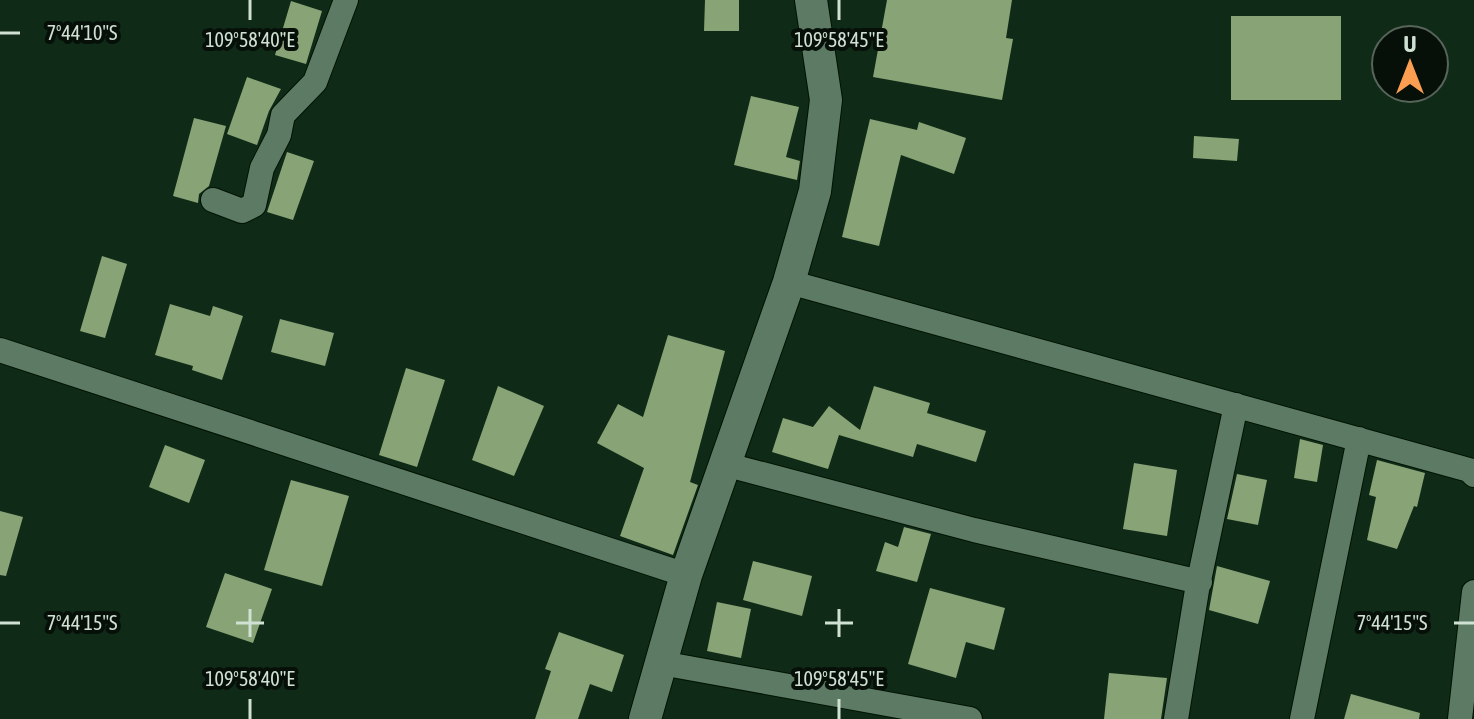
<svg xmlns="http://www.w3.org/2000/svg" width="1474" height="719" viewBox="0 0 1474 719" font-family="'Asap Condensed',sans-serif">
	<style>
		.building { fill: #88a375 }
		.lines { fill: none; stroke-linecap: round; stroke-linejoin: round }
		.minor-casing { stroke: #001304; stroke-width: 26 }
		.secondary-casing { stroke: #001304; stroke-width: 34 }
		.minor { stroke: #5d7b64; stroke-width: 24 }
		.secondary { stroke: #5d7b64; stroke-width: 32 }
		.ticks { fill: none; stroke: #d0e1d4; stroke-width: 3 }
		.ticks-label { font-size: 20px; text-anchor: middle; fill: #d0e1d4; stroke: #061008; stroke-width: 8; stroke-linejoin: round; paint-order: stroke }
	</style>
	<rect width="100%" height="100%" fill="#0f2b18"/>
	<path class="building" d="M705,0h34v31h-35z
		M887,0h125l-6,38 7,1 -11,61 -129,-23z
		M291,1l31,10 -16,53 -31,-9z
		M1231,16h110v84h-110z
		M247,77l34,12 -12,22 -12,34 -30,-11z
		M751,96l48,11 -13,50 14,4 -3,19 -63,-15z
		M194,118l32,8 -17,60 -10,8 -1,9 -25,-7z
		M870,119l47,11 2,-8 47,16 -12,36 -53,-19 -22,91 -37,-9z
		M1194,136l45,3 -2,22 -44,-3z
		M287,152l27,9 -21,59 -26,-8z
		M102,256l25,8 -22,74 -25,-7z
		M170,304l40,12 3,-10 30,10 -21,64 -30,-10 1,-4 -38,-11z
		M280,319l54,14 -9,33 -54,-14z
		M668,335l57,16 -35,131 8,3 -25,70 -53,-19 24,-68 -47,-25 21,-39 25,13z
		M406,368l39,12 -28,87 -38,-12z
		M498,386l46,20 -30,70 -42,-16z
		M874,386l56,17 -3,10 59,18 -10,31 -59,-18 -4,13 -74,-22 -11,34 -56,-17 11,-34 30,9 16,-21 31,24z
		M1300,439l23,6 -6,37 -23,-4z
		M165,445l40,15 -16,43 -40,-16z
		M1377,460l48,13 -8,34 -3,-1 -17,43 -30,-9 9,-43 -7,-2z
		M1134,463l43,7 -10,66 -44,-7z
		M1237,474l30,6 -9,45 -31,-6z
		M291,480l58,16 -27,90 -58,-16z
		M0,511l23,6 -17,59 -6,-1z
		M904,527l27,7 -14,48 -41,-11 9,-29 13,5z
		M753,561l59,15 -10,40 -59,-16z
		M1217,566l53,15 -12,43 -49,-14z
		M225,573l47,16 -19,54 -47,-16z
		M930,588l75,20 -11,42 -28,-8 -10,36 -48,-14z
		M717,602l34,7 -10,49 -34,-7z
		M559,632l65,23 -12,37 -22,-8 -12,35h-43l16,-48 -6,-2z
		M1109,673l58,5 -6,41h-57z
		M1351,694l69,19 -1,6h-75z"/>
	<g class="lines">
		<g class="minor-casing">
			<path id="minor" d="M213,200l29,11 12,-6 8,-37 17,-33 4,-20 32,-33 31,-82
				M789,282l680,188 5,5
				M0,350l686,225
				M724,464l250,66 226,52
				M661,663l309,56
				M1176,719l21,-129 39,-185
				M1302,719l57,-280
				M1460,719l14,-127"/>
		</g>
		<g class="secondary-casing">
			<path id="secondary" d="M645,719l41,-144 103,-293 26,-91 11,-91 -15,-100"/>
		</g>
		<use href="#minor" class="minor"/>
		<use href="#secondary" class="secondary"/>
	</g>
	<path class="ticks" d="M250,0v20M839,0v20M0,33h20M250,609v28M839,609v28M0,623h20M236,623h28M825,623h28M1454,623h20M250,699v20M839,699v20"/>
	<g class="ticks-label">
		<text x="82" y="40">7°44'10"S</text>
		<text x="250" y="47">109°58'40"E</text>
		<text x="839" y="47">109°58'45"E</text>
		<text x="82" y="630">7°44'15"S</text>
		<text x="1392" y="630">7°44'15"S</text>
		<text x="250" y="686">109°58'40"E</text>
		<text x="839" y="686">109°58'45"E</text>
	</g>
	<g transform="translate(1410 64)"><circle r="38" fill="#061008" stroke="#57645a" stroke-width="2"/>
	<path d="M0-6L14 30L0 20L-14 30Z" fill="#fb9e52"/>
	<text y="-12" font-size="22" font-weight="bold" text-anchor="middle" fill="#d0e1d4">U</text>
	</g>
</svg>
